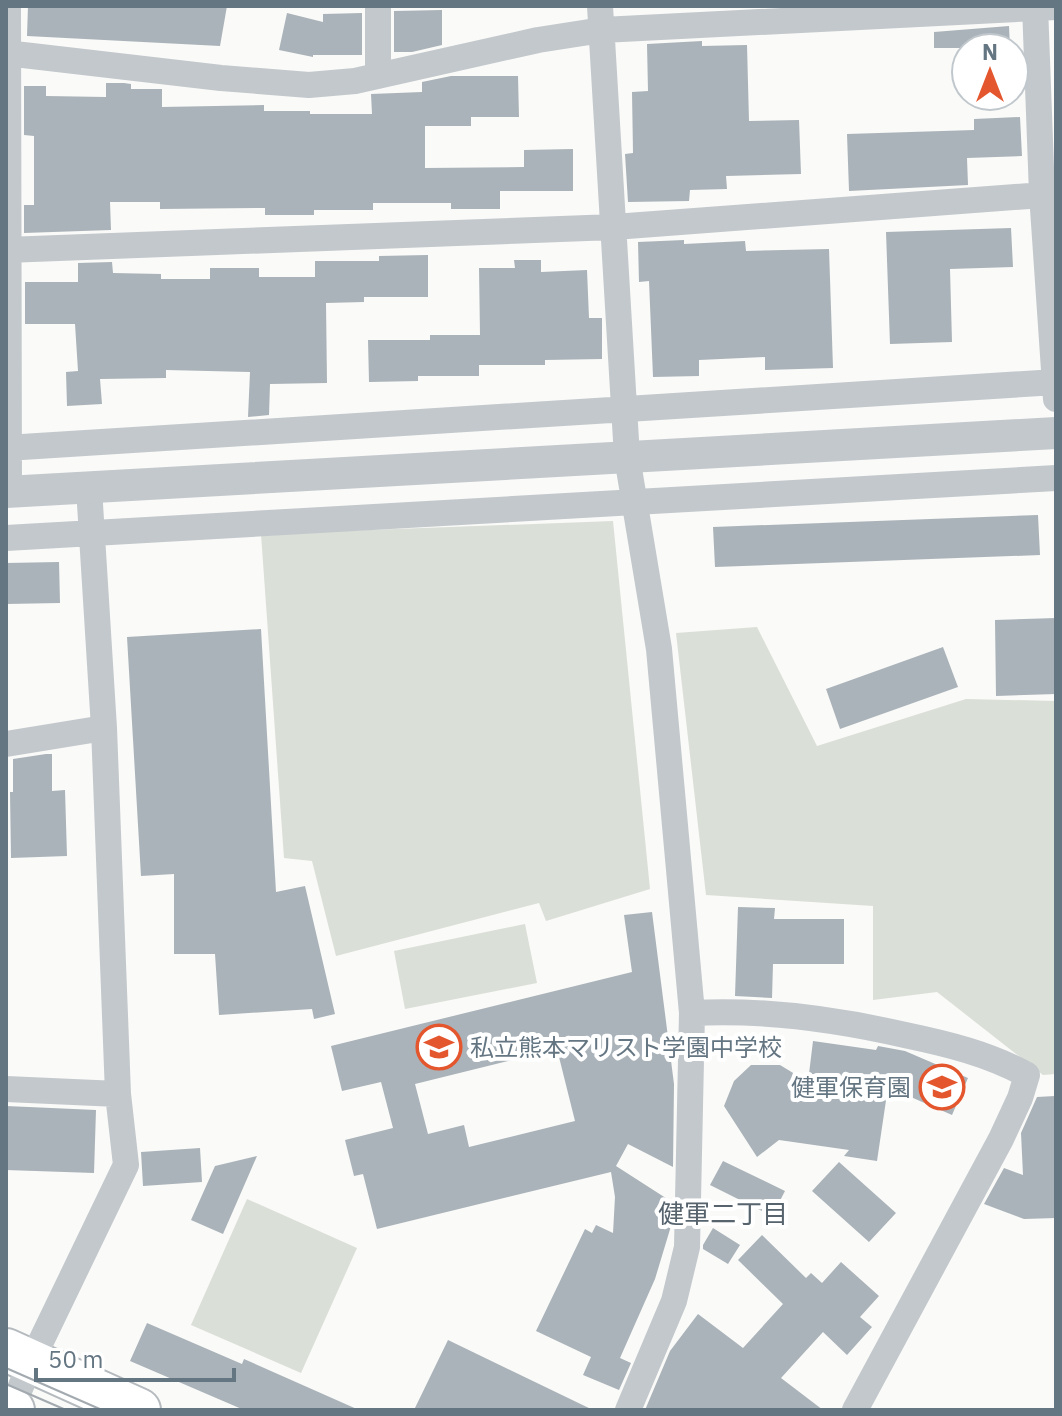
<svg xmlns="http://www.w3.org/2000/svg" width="1062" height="1416" viewBox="0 0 1062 1416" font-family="'IBM Plex Sans','Noto Sans JP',sans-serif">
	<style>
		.green { fill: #dadfd7 }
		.building { fill: #aab3b9; fill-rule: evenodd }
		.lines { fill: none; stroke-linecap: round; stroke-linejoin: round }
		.primary-casing { stroke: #b5babe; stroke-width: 46 }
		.minor { stroke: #c3c8cc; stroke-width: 26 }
		.tertiary { stroke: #c3c8cc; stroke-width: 32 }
		.primary { stroke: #fff; stroke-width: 42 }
		.tram { stroke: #a2aab0; stroke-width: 2 }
		.labels { text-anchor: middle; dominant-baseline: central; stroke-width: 8; stroke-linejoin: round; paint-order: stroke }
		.poi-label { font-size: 24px; fill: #657683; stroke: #fff; text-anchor: start }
		.neighbourhood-label { font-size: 26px; fill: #57646e; stroke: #fff }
	</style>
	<rect width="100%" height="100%" fill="#fafaf8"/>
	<path class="green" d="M613,521l37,368 -104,32 -7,-18 -203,53 -24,-95 -28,-3 -23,-324z
		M757,627l60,119 149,-47 90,2v373l-13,1 -106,-83 -64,8v-94l-167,-11 -30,-262z
		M525,924l12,59 -132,26 -11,-58z
		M247,1199l110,49 -56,125 -110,-48z"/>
	<path class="building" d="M28,6h199l-7,40 -193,-10z
		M442,10v35l-30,7h-18v-41z
		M287,13l36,9v-8l39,-1v42h-49v2l-34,-7z
		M1009,26l1,22h-76v-16z
		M702,41v5l45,-1 2,76 50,-1 2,54 -75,2 1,13 -37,1 -1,11 -61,1 -3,-48 8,-1 -1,-61 16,-1 -1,-47z
		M451,76h67l1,41h-48v9h-46v42l99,-1v-17l49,-1v42h-73v18h-49v-6h-78v7h-59v5h-49v-7l-105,1v-7h-50l1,28 -87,3v-28h10v-69l-10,-1v-49h22v10l60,1v-14h18l7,1v5h31v18l102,-2v6h46v3h62l-1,-20 51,-2v-10z
		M1020,117l2,39 -55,2 1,27 -119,6 -2,-57 127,-4v-11z
		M1011,228l2,39 -63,2 2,73 -62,2 -4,-112z
		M684,240v4l61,-3 1,10 83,-2 4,119 -68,2v-13l-66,3v16l-46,1 -4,-96 -10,1 -1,-40z
		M428,255v42h-64v5l-38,1 1,80 -57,1 -1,31 -21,2 2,-45 -84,-2v8l-66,1 2,25 -35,2 -1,-34 12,-1 -3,-47h-50v-42h53v-19l34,-1 1,11 48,1v5h49v-11h49v9h56v-16h64v-5z
		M514,260h27v12l46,-2 2,48h13v41l-57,1v5h-66v11h-61v5l-49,1 -1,-42h62v-5h50l-1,-67h36z
		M1038,515l2,40 -325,12 -2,-40z
		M59,562l1,41 -54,1v-41z
		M1056,618v76l-60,2 -1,-76z
		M261,629l15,263 29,-6 30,128 -21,5 -2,-10 -93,6 -4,-61h-41v-80l-33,2 -14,-239z
		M943,647l15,40 -118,42 -14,-40z
		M46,754h6v37l13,-1 2,66 -56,2 -1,-66h3v-33z
		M738,907l37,1 -1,11h70v45h-71l-1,34 -37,-2z
		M652,912l22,172 -1,83 -45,-23 -12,22 56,36 -1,24 -16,53 -35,79 11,5 -12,27 -36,-15 8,-18 -55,-26 49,-102 7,4 4,-8 17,8 2,-36 -4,-25 -234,57 -14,-55 -9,2 -9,-36 48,-12 -12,-46 -39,9 -11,-45 301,-74 -8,-57zM557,1049l18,72 -106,26 -5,-22 -36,9 -13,-50z
		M813,1041l63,9 2,-4 27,5 63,27 -16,37 -64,-28 -11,74 -33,-5 5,-6 -70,-10 -22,17 -33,-51 10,-25 17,-16h29l28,17z
		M1055,1096l1,122 -32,1 -40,-15 20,-36 19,7 -2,-42 16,-36z
		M6,1106l90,4 -2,63 -88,-3z
		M200,1148l2,34 -59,4 -2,-34z
		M257,1156l-34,78 -32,-14 24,-54z
		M723,1161l62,30 -13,25 -62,-31z
		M839,1162l57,51 -27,29 -57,-51z
		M713,1228l27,17 -12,19 -25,-15v-4z
		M762,1235l44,43 5,-5 11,10 19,-21 38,34 -19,21 12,10 -25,28 -24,-23 -42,46 42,32h-178l25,-59 28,-37 45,34 40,-44 -45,-44z
		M147,1323l95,41 2,-5 115,51h-115l-114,-49z
		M448,1340l145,70h-179z"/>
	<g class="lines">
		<g class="primary-casing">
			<path id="primary" d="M6,1350l133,60
				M6,1407l7,3"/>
		</g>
		<path class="minor" d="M8,6l1,486
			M378,6v70
			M600,6l27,451 32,192 33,364 -5,234 -13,54 -46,109
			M1035,6l7,188 14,205
			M6,53l215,25 88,7 46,-4 183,-41 64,-10 454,-23
			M6,250l608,-23 442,-33
			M6,448l1050,-66
			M6,538l1050,-60
			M6,744l98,-16
			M692,1013c72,-4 143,6 213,22 43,9 84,19 122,40l-7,23 -19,41 -146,271
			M6,1089l112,5
			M11,1410l21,-50 94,-195 -8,-71 -14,-366 -15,-240"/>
		<path class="tertiary" d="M6,492l1050,-59"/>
		<use href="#primary" class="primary"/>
		<path class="tram" d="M6,1368l96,42
			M6,1384l60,26"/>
	</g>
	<defs>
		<g id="school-ring" transform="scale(2.3)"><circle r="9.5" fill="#fff" stroke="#e4572e" stroke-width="1.5"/><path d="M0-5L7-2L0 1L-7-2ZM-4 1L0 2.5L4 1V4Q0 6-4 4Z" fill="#e4572e"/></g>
	</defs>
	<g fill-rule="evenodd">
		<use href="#school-ring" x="439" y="1047"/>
		<use href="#school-ring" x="942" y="1087"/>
	</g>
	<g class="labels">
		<g class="poi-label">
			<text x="470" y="1047">私立熊本マリスト学園中学校</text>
			<text x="911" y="1087" text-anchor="end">健軍保育園</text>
		</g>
		<g class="neighbourhood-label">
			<text x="723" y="1213">健軍二丁目</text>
		</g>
	</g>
	<rect width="1062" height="1416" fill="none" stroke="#657683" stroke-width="16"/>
	<g transform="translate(990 72)"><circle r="38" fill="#ffffff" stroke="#c1c8cd" stroke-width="2"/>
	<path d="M0-6L14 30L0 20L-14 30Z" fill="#e4572e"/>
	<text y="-12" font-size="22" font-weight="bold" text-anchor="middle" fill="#657683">N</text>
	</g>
	<path d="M36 1368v12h198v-12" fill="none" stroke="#657683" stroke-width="4"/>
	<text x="48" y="1368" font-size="24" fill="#657683" stroke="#ffffff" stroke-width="6" paint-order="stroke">50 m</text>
</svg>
